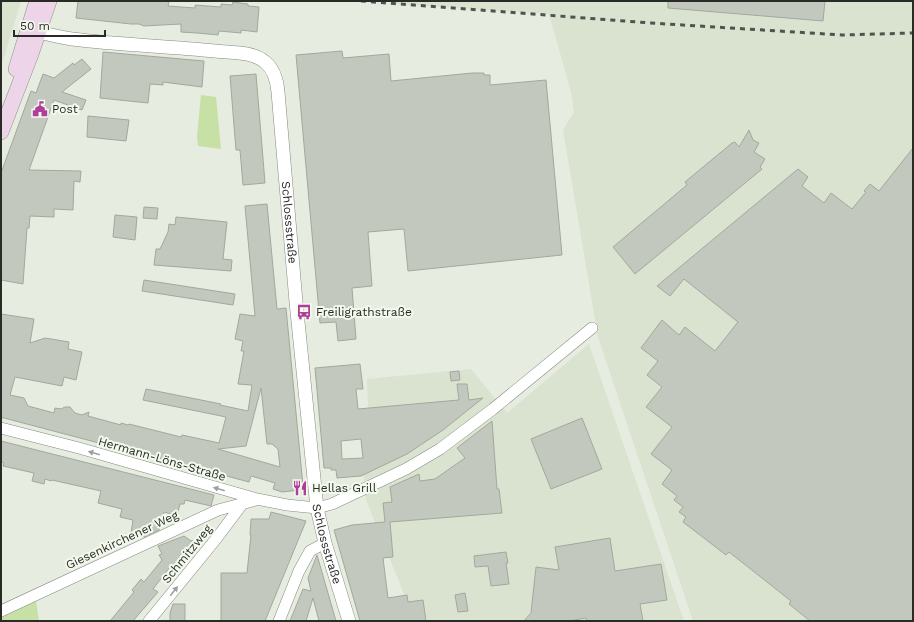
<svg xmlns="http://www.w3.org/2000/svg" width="914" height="622" viewBox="0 0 914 622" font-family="'Work Sans',sans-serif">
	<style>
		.built { fill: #dae3d0 }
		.green { fill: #c6e0a6 }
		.building { fill: #c2c8bd; stroke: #a3a89d; fill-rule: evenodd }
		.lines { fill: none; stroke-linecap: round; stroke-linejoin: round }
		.minor-casing { stroke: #868b80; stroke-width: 12 }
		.tertiary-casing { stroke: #868b80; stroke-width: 14 }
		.secondary-casing { stroke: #868b80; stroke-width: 16 }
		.minor { stroke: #fff; stroke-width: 11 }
		.tertiary { stroke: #fff; stroke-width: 13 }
		.secondary { stroke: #eed4e9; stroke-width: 15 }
		.rail { stroke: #51544e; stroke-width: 3; stroke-dasharray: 5 5; stroke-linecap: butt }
		.oneway { fill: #9fa09e }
		.labels { text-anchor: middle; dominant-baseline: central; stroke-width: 4; stroke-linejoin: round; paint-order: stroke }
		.poi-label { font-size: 12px; fill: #292b27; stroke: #f3f9ed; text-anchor: start }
		.street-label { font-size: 12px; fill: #292b27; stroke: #f3f9ed }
	</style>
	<rect width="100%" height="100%" fill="#e6ece0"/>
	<path class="built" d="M1,1h20l-20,66z
		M394,1h519v620h-220l-95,-284 -35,-207 11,-18 -3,-20 -22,-78 -155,-10z
		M589,344l95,277h-269l-49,-121 -7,-78 9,-13 -1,-30 104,-10 36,44z"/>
	<path class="green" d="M201,95l15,2 5,52 -23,-3 -1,-9z
		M36,601l3,20h-38v-4z"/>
	<path class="building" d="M78,1h91l-1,5 27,2v-3l26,2v-3l11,1 1,-3 15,2v2l11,1 -2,25 -16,-2v3l-22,-2 -1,4 -21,-2 -16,-1v-8l-37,2 -5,-2h-8l-55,-6z
		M668,1h157l-2,20 -155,-13z
		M342,51l1,7 46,-4 2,27 81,-8h12v2h6v10l56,-5 16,175 -154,16 -4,-42 -36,3 4,54 -20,2 4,51 -18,2 -2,-19 -16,1 -24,-268z
		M103,52l101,9 -2,26 -39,-5v3l-13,-1 -2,19 -48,-5z
		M82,59l9,10 -29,23 24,8 -4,10 -28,-10 -25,70 52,1 -1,11 -6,-1 -1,29 -19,-1v8l-24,-1 -1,12h-2l-4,56 -22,-4v-107l30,-82 5,2 7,-19 11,4 19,-15 1,2z
		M256,74l9,109 -22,2 -3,-35h-4l-6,-74z
		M88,116l41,4 -3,21 -39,-4z
		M749,130l4,10 6,3 -5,9 11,7 -5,8 2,2 -127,105 -22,-27 74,-62 -2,-3 47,-39 3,-1 4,5z
		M913,148v473h-103l-21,-17 2,-3 -62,-49 -3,3 -43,-33 3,-5 -7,-5 4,-5 -9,-7 3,-4 -15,-12 10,-14 -21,-16 21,-27 -26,-20 16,-20 -15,-12 11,-14 -17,-13 21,-28 17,15 6,-8 30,24 23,-29 -54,-43 -14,17 -13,-10 141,-117 10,8 -6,9 22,17 7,-10 21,16 14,-17 -2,-1 6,-7 9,7z
		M267,204l10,105 9,-1 17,178 -3,4 -18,2 -9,-3 2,-6 -24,-7 -2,6 -90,-24 -4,2 -3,-3 -148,-39h-3v-104l33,5 -4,24 15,-5 24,4 -1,7 14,3 -6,28 -12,-3 -2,9 -47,-9 -5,18 14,3 4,8 26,7 1,-5 6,1 4,-2h5l5,6 7,2 7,-3 -1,4 33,9v-2l7,2 1,-1 52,13 1,-2 37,8 7,-26 -83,-17 3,-11 75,15 -1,1 28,6 4,-26 -14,-1 6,-33h-3l2,-10 -8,-2 5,-25 15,2 -10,-110zM261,388l6,56h5l6,5 2,18 -62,-18 28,-3z
		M144,207l14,1 -1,11 -14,-1z
		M115,215l22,2 -2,23 -22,-3z
		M176,217l51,5 -4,37 9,1 -1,11 -77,-6 2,-16h4l8,-17 1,-8 6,1z
		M144,280l91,14 -2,11 -91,-14z
		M360,364l3,25h-7l2,20 101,-9 -2,-16h10l2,16 14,-2 -40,32 -36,24 -46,22 -24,2 -1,-8h-5v-2h-7l-9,-100zM361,439l2,19 -21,1 -1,-18z
		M459,371l1,9 -9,1 -1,-9z
		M582,418l20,51 -51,20 -20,-50z
		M492,421l5,68h2l3,24 -112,9 3,35 -10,1 5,40 19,-3 1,7 15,-2 3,21h-66l-26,-91 18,-5 33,-3 -2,-19 9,-1 -2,-15 29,-13 1,7 15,-2 30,-21 -8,-10z
		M1,441l213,54 -3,11 -26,-6 -1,4h-4l-3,12 -13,-4 -5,18 -15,7 -13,-4 2,-13 -13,-3 2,-8 -24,-6 3,-12 -49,-11 -1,1 -6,-2 -1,5 -12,-3 2,-8 -31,-7 1,-3 -3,-1z
		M271,512l35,9 -41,100h-44v-48h26l4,-38h-1l1,-16h18z
		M184,536l7,5 1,-1 7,6 -22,27 -7,-6 -17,22 5,3 -25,29h-23l24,-29 -2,-2 9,-11 3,3 18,-22 -3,-5 3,-1 -4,-8z
		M610,538l5,33 46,-7 6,36 -27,4 3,17h-56l-1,-3 -17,3h-45l7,-8 5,-46 23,3 -4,-23z
		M506,552l2,11h-2l3,21 -18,2 -3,-20 -13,1 -1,-11z
		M317,555l19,66h-17l-6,-23 -7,23h-16l13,-32 8,2 -3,-13z
		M465,593l3,18 -10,1 -3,-17z
		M173,604h12v17h-15v-8z"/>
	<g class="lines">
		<g class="minor-casing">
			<path id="minor" d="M1,428l78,20 178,51 30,6 30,3 15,-4 74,-35 34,-20 53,-40 99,-81
				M1,611l217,-101 38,-10
				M149,621l67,-82 27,-36
				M279,621l20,-50 11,-20 15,-8"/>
		</g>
		<g class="tertiary-casing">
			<g id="tertiary">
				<path id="s1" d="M30,30c14,3 28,7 42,9 47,6 95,7 143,12 16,2 37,0 50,11 9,7 12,19 13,30l18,210 21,206 8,35 24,78"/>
			</g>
		</g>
		<g class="secondary-casing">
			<path id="secondary" d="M16,69l21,-68
				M1,132l30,-78 18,-53"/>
		</g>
		<use href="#minor" class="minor"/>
		<use href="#tertiary" class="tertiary"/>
		<use href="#secondary" class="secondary"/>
		<path class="rail" d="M361,1l290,22 191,12 71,-2"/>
	</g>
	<defs><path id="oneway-solid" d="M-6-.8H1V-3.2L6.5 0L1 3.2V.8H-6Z"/></defs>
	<g class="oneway">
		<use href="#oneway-solid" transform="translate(94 453) rotate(-164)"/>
		<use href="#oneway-solid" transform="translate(219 489) rotate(-164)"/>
		<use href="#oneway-solid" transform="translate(174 591) rotate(-51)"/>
	</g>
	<defs>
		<g id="civic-bare" transform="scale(1.2)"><path d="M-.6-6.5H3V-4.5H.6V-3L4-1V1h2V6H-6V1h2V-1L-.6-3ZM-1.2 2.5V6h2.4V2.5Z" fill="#ae3e9a" stroke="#f3f9ed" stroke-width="2.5" paint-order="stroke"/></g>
		<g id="bus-bare" transform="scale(1.2)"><path d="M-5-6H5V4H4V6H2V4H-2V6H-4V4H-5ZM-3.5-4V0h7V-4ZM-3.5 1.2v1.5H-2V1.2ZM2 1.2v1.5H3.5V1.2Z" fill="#ae3e9a" stroke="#f3f9ed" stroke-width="2.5" paint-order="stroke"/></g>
		<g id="restaurant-bare" transform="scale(1.2)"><path d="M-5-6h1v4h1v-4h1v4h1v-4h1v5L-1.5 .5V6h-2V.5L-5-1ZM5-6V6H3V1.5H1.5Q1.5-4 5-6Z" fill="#ae3e9a" stroke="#f3f9ed" stroke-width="2.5" paint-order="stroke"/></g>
	</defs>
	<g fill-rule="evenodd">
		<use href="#civic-bare" x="40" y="109"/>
		<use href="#bus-bare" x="304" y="312"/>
		<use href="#restaurant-bare" x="300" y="488"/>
	</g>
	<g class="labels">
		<g class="poi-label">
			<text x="52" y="109">Post</text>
			<text x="316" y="312">Freiligrathstraße</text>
			<text x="312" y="488">Hellas Grill</text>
		</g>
		<g class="street-label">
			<text stroke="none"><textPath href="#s1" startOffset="403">Schlossstraße</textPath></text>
			<text transform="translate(162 459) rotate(16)">Hermann-Löns-Straße</text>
			<text transform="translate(122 540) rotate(-25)">Giesenkirchener Weg</text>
			<text stroke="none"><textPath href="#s1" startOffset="727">Schlossstraße</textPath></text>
			<text transform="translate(187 554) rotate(-51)">Schmitzweg</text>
		</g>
	</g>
	<rect width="914" height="622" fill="none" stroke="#292b27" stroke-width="4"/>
	<path d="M14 30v6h91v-6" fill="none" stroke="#292b27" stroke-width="2"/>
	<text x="20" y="30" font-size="12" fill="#292b27" stroke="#f3f9ed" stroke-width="3" paint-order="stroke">50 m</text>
</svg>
